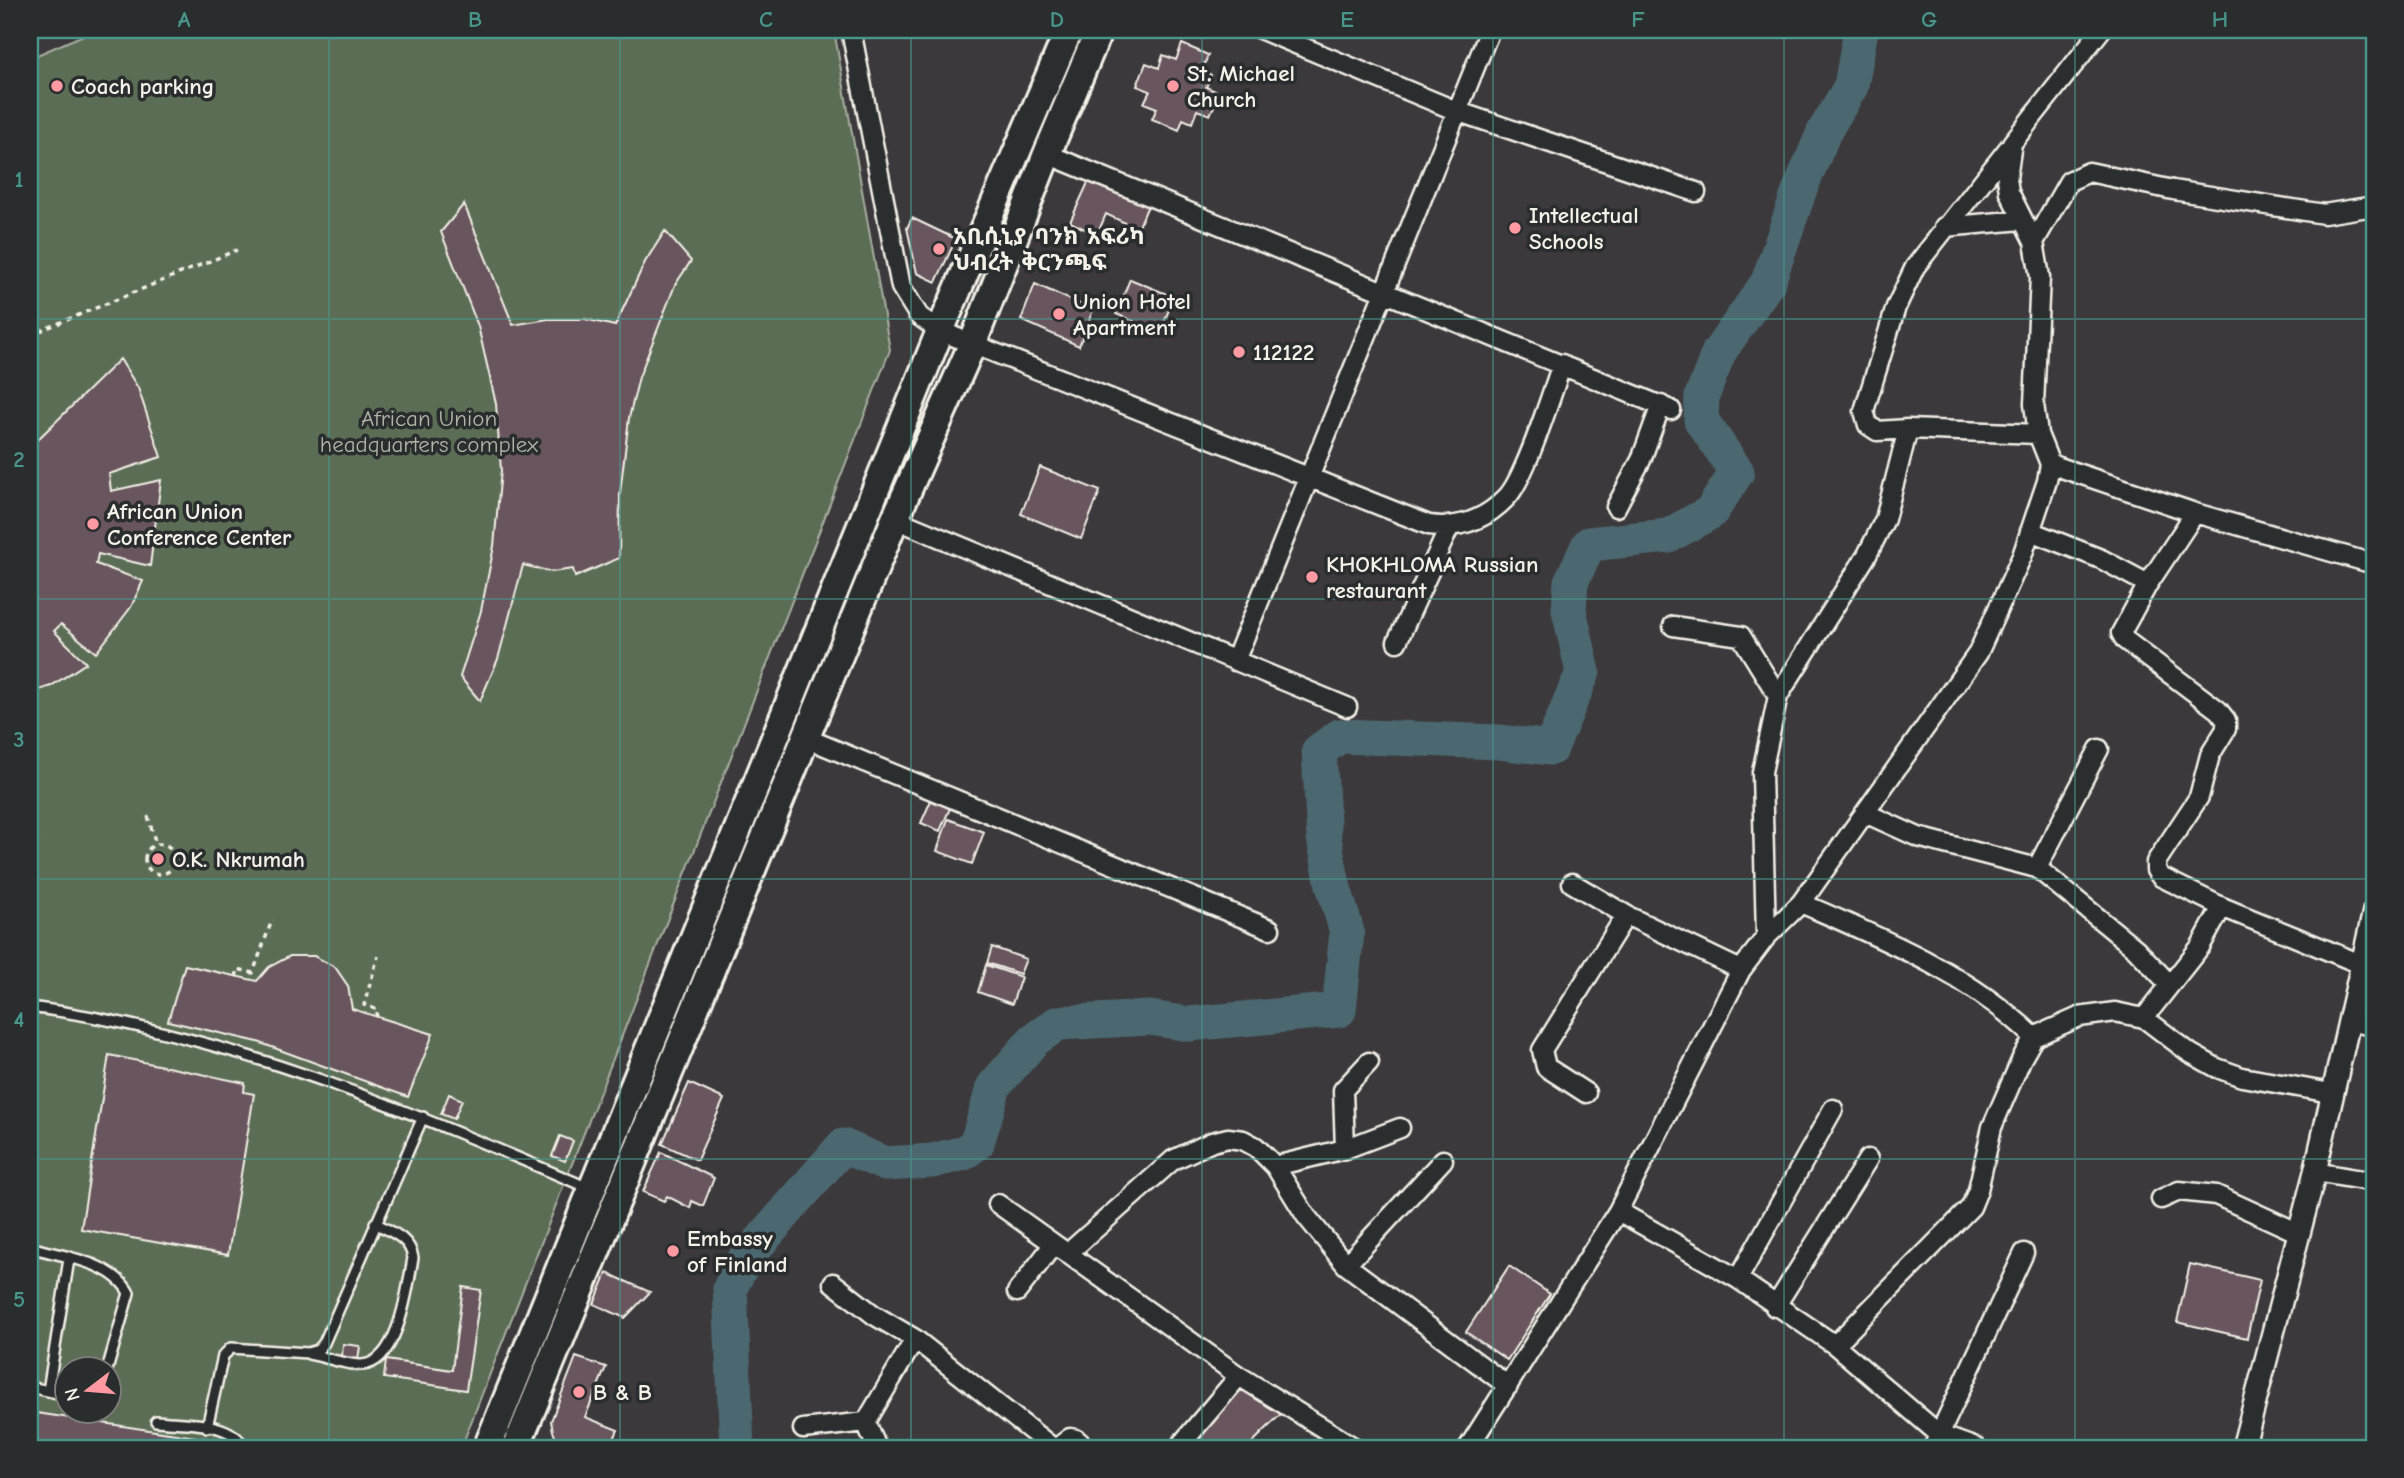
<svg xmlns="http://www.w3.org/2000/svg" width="2404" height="1478" viewBox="0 0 2404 1478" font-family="'Comic Neue','Noto Sans Ethiopic',sans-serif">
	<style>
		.green { fill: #5b6d57; stroke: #a8afa0; stroke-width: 2; fill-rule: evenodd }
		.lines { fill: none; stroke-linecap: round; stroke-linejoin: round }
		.river { stroke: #4c6870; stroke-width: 35 }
		.building { fill: #67555d; stroke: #f4f1e8; stroke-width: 2 }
		.service-casing { stroke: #f4f1e8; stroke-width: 14 }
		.minor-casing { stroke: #f4f1e8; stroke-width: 23 }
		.tertiary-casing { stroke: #f4f1e8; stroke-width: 26 }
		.primary-casing { stroke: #f4f1e8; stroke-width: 32 }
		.path { stroke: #f4f1e8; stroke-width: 3.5; stroke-dasharray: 5 5; stroke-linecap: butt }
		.service { stroke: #2a2d2e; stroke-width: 9 }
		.minor { stroke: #2a2d2e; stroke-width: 18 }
		.tertiary { stroke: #2a2d2e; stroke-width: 21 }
		.primary { stroke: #2a2d2e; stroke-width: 26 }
		.grid { fill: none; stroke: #48958c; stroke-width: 2; stroke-opacity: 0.55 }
		.poi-dot { fill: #ff9aa2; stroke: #2a2d2e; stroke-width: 2.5 }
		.labels { text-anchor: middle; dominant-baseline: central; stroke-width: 7; stroke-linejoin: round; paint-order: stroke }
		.poi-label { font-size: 23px; font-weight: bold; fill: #f4f1e8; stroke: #2a2d2e; text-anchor: start }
		.park-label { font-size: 23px; fill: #afb6a7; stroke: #2a2d2e }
		.neatline { fill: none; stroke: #48958c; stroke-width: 2.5 }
		.grid-label { font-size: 23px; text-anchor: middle; font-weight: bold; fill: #48958c }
	</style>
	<rect width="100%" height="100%" fill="#3c393c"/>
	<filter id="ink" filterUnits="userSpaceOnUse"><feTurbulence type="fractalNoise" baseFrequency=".0143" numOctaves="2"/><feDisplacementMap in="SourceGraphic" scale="14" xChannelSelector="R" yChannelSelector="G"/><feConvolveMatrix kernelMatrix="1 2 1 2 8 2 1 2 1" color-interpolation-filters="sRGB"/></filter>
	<g filter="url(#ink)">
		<path class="green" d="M95,30h739l56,320 -429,1098h-431v-1390zM66,1370h42v42h-42z"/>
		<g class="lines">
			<path class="river" d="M737,1448l-7,-160 15,-29 98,-113 42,18 47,-3 32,-8 13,-10 17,-57 40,-46 24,-17 92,-5 39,6 150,-14 8,-78 -14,-47 -9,-47 -5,-87 21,-15 159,6 52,6 32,-76 -14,-62 2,-28 18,-38 79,-8 43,-24 26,-40 -36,-52 1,-24 17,-44 49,-70 32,-93 24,-57 27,-46 10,-56"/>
		</g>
		<path class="building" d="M1182,44l26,11 -6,16 9,4 -5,12 14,6 -10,22 -13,-5 -5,13 -9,-4 -4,11 -27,-11 5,-11 -13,-5 6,-12 -13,-5 9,-23 13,5 4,-13 13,5z
			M1091,176l58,27 -11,26 -32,-15 -9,21 -27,-13z
			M464,204l49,121 35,-6h37l30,7 30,-64 20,-31 26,30 -16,24 -36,92 -10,41 -9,75 -1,65 -44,19 -2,-8 -21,3 -29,-7 -25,94 -18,42 -20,-24 21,-66 13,-65 7,-76 -5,-66 -18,-78 -37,-94z
			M912,218l44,21 -20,43 -19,-9 -10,-45z
			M1130,279l44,18 -14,35 -44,-18z
			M1035,284l58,26 -14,36 -58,-26z
			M120,359l18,29 23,69 -52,17 2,17 50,-11 -11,86 -52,-12 -2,10 47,17 -12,26 -35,46 -35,-29 -7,7 32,32 -35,23 -21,7v-246z
			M1040,467l60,24 -19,48 -60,-25z
			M932,798l19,8 -11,25 -19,-8z
			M948,819l36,13 -12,32 -35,-13z
			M992,947l34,12 -6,15 -33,-11z
			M290,956h24l21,11 13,19 4,23 81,25 -25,63 -150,-55 -90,-21 17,-56 72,16 12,-14z
			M986,965l35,12 -9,27 -34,-12z
			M109,1055l136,28 -1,9 10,2 -26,161 -147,-26z
			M689,1083l35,16 -27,61 -35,-16z
			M449,1094l13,6 -8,19 -13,-5z
			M560,1136l13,5 -8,20 -13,-5z
			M661,1152l53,26 -11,28 -11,-5 -2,7 -23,-12 -3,5 -21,-9z
			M2190,1264l70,16 -13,58 -70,-16z
			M1509,1266l41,28 -43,66 -41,-28z
			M607,1273l43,19 -25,26 -31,-14z
			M463,1287l18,3 -15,100 -82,-12 2,-18 66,10z
			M343,1344l17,2 -2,14 -16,-3z
			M576,1357l30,10 -21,50 33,13 -8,18h-29l-25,-9 -3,-8 -2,-10z
			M1240,1380l45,30 -38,38h-50l-9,-6z
			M30,1412l205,31 -1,5h-204z"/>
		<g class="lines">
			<g class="service-casing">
				<path id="service" d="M30,1007c198,26 379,104 561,182
					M30,1247c32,10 82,14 99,46l-22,77
					M309,1354c16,3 37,11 53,11 37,-2 46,-80 51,-107 -3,-20 -21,-26 -38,-35
					M30,1387l36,8
					M48,1391l21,-132
					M156,1421c27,3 76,-1 88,27
					M207,1427l16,-71 8,-8 77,5 10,-3 6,-7 99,-226"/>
			</g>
			<g class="minor-casing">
				<path id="minor" d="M851,30l50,257 18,29 21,15 489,194c30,4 56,-5 77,-27 19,-18 46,-106 56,-134
					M1262,30l197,82 237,80
					M1047,154l624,256
					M1944,227l78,-7
					M2034,242l35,-61 20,-9 84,18 151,24 50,-8
					M1908,429l-31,2 -9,-6 -4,-14 32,-104 19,-40 96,-122
					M2050,464l145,49 179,51
					M1616,507l25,-47 20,-55
					M2195,513l-47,71 -27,49 4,7 93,70 8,10v9l-16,26 -11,42 -43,65v8l5,7 61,30
					M895,519l452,188
					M2030,531l71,28 47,25
					M1673,626l68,10 37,60
					M1397,642l52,-114
					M1235,661l255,-631
					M806,738l464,191
					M1865,813l53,24 119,31 99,81 34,36
					M2037,868l62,-119
					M1572,883l54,32
					M1801,903c84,37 167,70 233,134
					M1766,937l-4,-165 16,-76 89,-141 18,-36 23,-90 130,5
					M2144,1018l56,-71 22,-40 141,58
					M2352,1021l22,6
					M1586,1093l-40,-26 -4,-17 84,-135 115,55
					M1345,1149l55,-21
					M1275,1166l70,-17 -2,-59 26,-28
					M2315,1172l59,10
					M2161,1199l18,-8 37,4 83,38
					M998,1204l241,172 116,72
					M1618,1211l120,68 97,66 105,90 36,13
					M1068,1253l105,-93 39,-18 16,-4 15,2 13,7 19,19 31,50 40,49 162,121
					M1346,1265l97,-105
					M1738,1279l95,-170
					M833,1283l41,32 41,24 138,109
					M1017,1292l37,-48
					M1775,1307l93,-148
					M1835,1345l136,-138 7,-17 14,-63 30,-69 12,-21 45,-20 36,-5 29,6 46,35 27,15 25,9 89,16
					M866,1422l49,-83
					M803,1429l63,-7 11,26
					M1057,1448l13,-10 6,1 10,9
					M1178,1448l61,-72
					M1468,1448l150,-237 123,-241 25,-33 35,-34 177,-250 44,-97 25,-75 3,-17 -12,-30 -4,-30 6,-127 -6,-35 -25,-50 -2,-14 5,-35 89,-113
					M1933,1448l91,-195"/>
			</g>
			<g class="tertiary-casing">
				<path id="tertiary" d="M2243,1448l72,-276 59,-261"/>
			</g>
			<g class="primary-casing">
				<path id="primary" d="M487,1448l453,-1117 129,-301
					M516,1448l379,-929 77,-174 75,-191 52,-124"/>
			</g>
			<path class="path" d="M30,335l207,-85
				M148,816l8,29
				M30,843l10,1
				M145 859a15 15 0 1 1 30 0a15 15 0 1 1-30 0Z
				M236,977l2,-8 15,4 19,-53
				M376,1017l2,-7 -14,-5 14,-49"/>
			<use href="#service" class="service"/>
			<use href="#minor" class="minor"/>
			<use href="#tertiary" class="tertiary"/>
			<use href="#primary" class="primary"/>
		</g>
	</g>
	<path class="grid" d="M329,30v1418M620,30v1418M911,30v1418M1202,30v1418M1493,30v1418M1784,30v1418M2075,30v1418M30,319h2344M30,599h2344M30,879h2344M30,1159h2344"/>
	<g class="poi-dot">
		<circle cx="57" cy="86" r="7"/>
		<circle cx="1173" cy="86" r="7"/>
		<circle cx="1515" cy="228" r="7"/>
		<circle cx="939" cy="249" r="7"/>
		<circle cx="1059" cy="314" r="7"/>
		<circle cx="1239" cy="352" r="7"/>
		<circle cx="93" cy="524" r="7"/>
		<circle cx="1312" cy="577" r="7"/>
		<circle cx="158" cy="859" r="7"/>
		<circle cx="673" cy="1251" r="7"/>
		<circle cx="579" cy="1392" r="7"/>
	</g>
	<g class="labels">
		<g class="poi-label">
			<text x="1187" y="73">St. Michael<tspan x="1187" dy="26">Church</tspan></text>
			<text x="71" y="86">Coach parking</text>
			<text x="1529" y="215">Intellectual<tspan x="1529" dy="26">Schools</tspan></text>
			<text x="953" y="236">አቢሲኒያ ባንክ አፍሪካ<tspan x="953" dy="26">ህብረት ቅርንጫፍ</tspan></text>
			<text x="1073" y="301">Union Hotel<tspan x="1073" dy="26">Apartment</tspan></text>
			<text x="1253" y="352">112122</text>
			<text x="107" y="511">African Union<tspan x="107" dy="26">Conference Center</tspan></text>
			<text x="1326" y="564">KHOKHLOMA Russian<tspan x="1326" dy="26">restaurant</tspan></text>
			<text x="172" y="859">O.K. Nkrumah</text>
			<text x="687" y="1238">Embassy<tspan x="687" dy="26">of Finland</tspan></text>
			<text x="593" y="1392">B &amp; B</text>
		</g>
		<g class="park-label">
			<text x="429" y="418">African Union<tspan x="429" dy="26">headquarters complex</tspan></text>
		</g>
	</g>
	<rect width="2404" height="1478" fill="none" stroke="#2a2d2e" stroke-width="77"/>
	<g transform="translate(88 1390) rotate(254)"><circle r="33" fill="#2a2d2e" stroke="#7b7b78" stroke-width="2"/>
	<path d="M0-5L12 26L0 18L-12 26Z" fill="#ff9aa2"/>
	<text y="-10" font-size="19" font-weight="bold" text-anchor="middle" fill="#f4f1e8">N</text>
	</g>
	<rect x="38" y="38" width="2328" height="1402" class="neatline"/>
	<g class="grid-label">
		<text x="184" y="27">A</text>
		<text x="475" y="27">B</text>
		<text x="766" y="27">C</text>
		<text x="1057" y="27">D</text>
		<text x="1347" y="27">E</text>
		<text x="1638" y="27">F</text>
		<text x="1929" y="27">G</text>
		<text x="2220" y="27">H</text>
		<text x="19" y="187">1</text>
		<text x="19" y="467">2</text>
		<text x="19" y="747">3</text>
		<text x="19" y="1027">4</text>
		<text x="19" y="1307">5</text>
	</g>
</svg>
